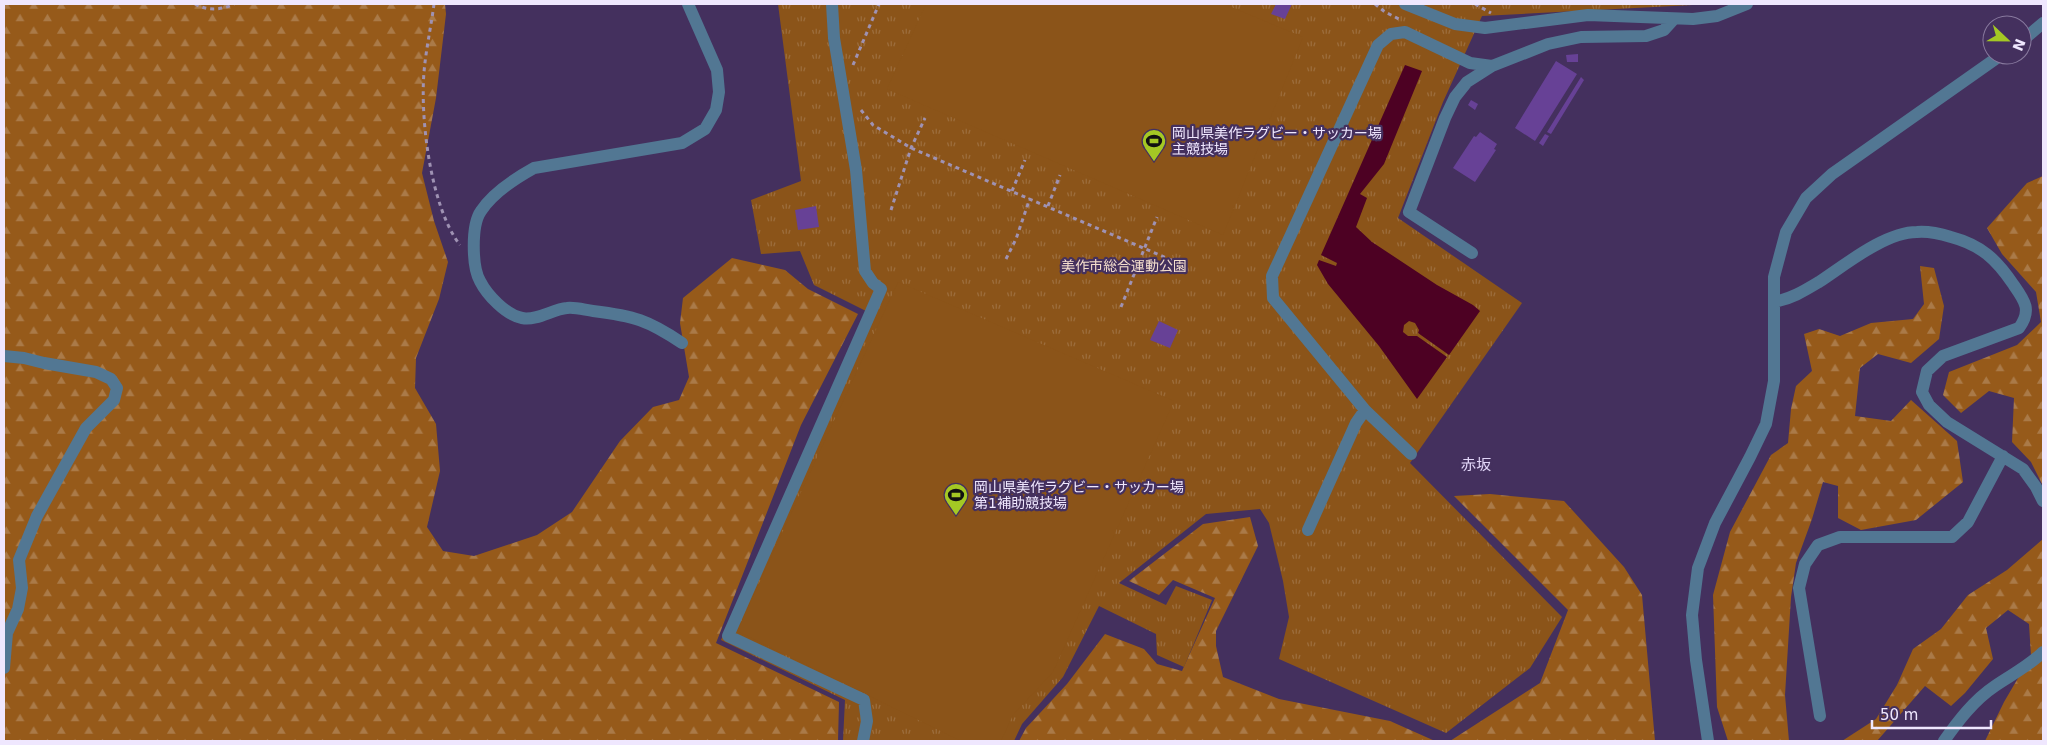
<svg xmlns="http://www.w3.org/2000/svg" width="2047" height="745" viewBox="0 0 2047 745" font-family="'DejaVu Sans','Noto Sans JP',sans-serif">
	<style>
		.forest { fill: url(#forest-firs) }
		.park { fill: url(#park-tufts) }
		.pitch { fill: #8b5419 }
		.water { fill: #4d0123 }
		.building { fill: #674196 }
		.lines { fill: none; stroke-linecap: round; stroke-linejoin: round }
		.path { stroke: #9f92b3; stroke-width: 3; stroke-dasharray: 4 4; stroke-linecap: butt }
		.minor { stroke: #527793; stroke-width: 12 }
		.labels { text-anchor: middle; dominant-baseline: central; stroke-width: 4.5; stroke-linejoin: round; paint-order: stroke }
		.poi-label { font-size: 14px; fill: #efe7fe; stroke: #44305e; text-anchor: start }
		.park-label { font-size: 14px; fill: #f4decd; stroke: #44305e }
		.neighbourhood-label { font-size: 15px; fill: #e2d6f8; stroke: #44305e }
	</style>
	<defs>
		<pattern id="forest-firs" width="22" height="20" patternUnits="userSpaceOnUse" patternTransform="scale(1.25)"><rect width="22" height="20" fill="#965a1a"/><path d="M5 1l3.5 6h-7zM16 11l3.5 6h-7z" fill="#aa7a48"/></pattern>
		<pattern id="park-tufts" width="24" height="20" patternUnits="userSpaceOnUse" patternTransform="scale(1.25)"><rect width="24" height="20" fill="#8b5419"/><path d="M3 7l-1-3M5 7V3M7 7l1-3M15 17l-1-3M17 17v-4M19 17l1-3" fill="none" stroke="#9c6d3c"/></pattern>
	</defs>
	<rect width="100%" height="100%" fill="#44305e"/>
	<path class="forest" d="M4,4h441l1,10 -10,84 -14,75 12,48 14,41 -9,37 -23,59 -1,30 21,36 4,47 -13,56 16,24 31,5 63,-21 35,-23 48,-71 33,-34 26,-7 10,-23 -9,-54 3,-25 49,-40 53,12 23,19 50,25 -57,111 -85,218 123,59 -1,39h-834z
		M2043,176v310l-12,-24 -19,-20 2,-44 -25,-7 -28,22 -18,-18 6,-23 68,-27 24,-23 -5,-30 -34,-38 -15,-26 40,-45z
		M1920,266l14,2 10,38 -5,33 -28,24 -33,-9 -18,14 -5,48 36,5 20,-21 46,41 6,41 -47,38 -55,10 -23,-12v-32l-15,-4 -11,37 -16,44 -5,34 -6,98 4,46h-61l-11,-34 -4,-112 17,-63 41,-77 17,-12 3,-34 5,-23 16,-15 -8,-37 15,-5 21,7 31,-13 42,-4 11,-15z
		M1490,494l74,7 60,66 18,28 13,146h-205l90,-58 28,-73 -114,-114z
		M1250,517l8,29 -42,85v15l7,31 56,22 111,22 45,20h-416l7,-13 41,-44 38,-50 39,15 13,15 25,7 33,-73 -42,-18 -14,15 -30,-14 74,-57z
		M2043,539v202h-58l19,-39 27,-46 -2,-32 -21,-14 -22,18 7,31 -28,34 -14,13 -26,-20 -48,55h-35l34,-22 21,-34 16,-36 28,-20 27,-34 39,-25z"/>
	<path class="park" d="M778,4h934l-230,12 -39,86 -45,116 124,85 -112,160 152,154 -32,51 -84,65 -167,-74 10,-42 -6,-36 -14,-58 -9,-14 -54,5 -87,69 47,22 10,-19 36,14 -28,67 -27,-12 -1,-21 -57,-28 -36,71 -41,47 -8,17h-171l2,-41 -124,-60 145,-329 -52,-26 -14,-34 -39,3 -10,-54 50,-19z"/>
	<path class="pitch" d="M926,4h298l79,33 -80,198 -336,-146z
		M898,282l276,119 -121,271 -40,43 -12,26h-40l-224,-110z"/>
	<path class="water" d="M1405,65l17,6 -38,93 -24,30 7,4 -11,29 16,15 65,43 36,20 7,6 -31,44 -31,-22 1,-3 -4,-7 -6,-2 -5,4 -1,7 5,4h9l30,21 -30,42 -38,-53 -51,-62 -11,-19 2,-5 17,6 1,-3 -16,-8z"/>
	<path class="building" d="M1276,4h16l-7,15 -14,-5z
		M1578,54v8h-11l-1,-7z
		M1556,61l21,13 -42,67 -20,-13z
		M1581,77l3,3 -33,54 -4,-2z
		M1471,100l7,4 -3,6 -7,-5z
		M1480,132l17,12 -3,5 2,1 -21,32 -22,-14 21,-32 2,1z
		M1545,134l4,2 -6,10 -4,-3z
		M816,206l3,21 -21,3 -3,-20z
		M1159,321l19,9 -8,18 -20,-8z"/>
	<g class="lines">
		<path class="path" d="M195,4c12,7 27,6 39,0
			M434,4c-3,23 -8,45 -10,68 -4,48 7,136 36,173
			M1375,4l10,8 14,7
			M1475,4l16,9
			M853,65l26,-61
			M861,110l12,15 38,23 274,118
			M1012,191l13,-31
			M1048,206l12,-31
			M891,210l20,-62 14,-30
			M1006,259l10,-20 14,-41
			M1121,307l36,-90"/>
		<path class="minor" d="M832,4l2,34 22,132 9,101 8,12 8,6 -153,347 136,64 3,21 -4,20
			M1405,4l50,20 30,4 103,-13 105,4 24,-3 30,-12
			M2022,41l21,-18
			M1472,253l-63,-41 36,-94 10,-21 12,-15 25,-16 56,-22 33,-7 65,-1 18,-6 10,-11
			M1774,302c17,-3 30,-11 45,-20 26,-17 66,-50 98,-50 11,-1 24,2 34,5 30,8 45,22 62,47 12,17 19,26 6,44l-76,28 -16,15 -5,21 7,13 18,17 76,47 13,18 7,14
			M682,343c-34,-23 -48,-27 -89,-32 -8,-1 -18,-4 -26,-3 -14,1 -30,13 -45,10 -16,-3 -35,-23 -42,-37 -8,-14 -9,-56 1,-70 11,-17 35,-33 53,-43l148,-25 23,-14 11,-19 3,-18 -2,-22 -29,-66
			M4,356l20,2 20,5 52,9 15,7 6,9 -3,12 -28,28 -49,88 -18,44 3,28 -4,21 -11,24 -3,35
			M1411,454l-46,-44 -92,-112 -1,-22 106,-231 13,-11 14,-2 65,31 22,3
			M1308,530l48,-107 9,-13
			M1820,716l-21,-128 6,-24 13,-19 22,-8h112l16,-15 35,-66
			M1708,741l-12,-81 -4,-45 6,-47 17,-45 35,-66 16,-33 8,-43v-104l12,-45 20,-34 26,-24 169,-119
			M1944,741c14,-20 30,-41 51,-55 16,-11 34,-20 48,-34"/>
	</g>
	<defs>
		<g id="stadium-pin" transform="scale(1.25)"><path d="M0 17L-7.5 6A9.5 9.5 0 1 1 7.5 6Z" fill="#a4c824" stroke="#44305e"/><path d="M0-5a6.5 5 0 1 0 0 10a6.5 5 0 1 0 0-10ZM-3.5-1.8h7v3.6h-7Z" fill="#111"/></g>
	</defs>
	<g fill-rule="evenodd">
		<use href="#stadium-pin" x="1154" y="141"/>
		<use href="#stadium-pin" x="956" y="495"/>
	</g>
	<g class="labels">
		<g class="poi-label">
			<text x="1172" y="133">岡山県美作ラグビー・サッカー場<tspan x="1172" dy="16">主競技場</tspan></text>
			<text x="974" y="487">岡山県美作ラグビー・サッカー場<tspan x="974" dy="16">第1補助競技場</tspan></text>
		</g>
		<g class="park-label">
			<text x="1124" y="266">美作市総合運動公園</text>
		</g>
		<g class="neighbourhood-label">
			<text x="1476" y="465">赤坂</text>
		</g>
	</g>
	<rect width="2047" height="745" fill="none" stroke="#efe7fe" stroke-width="10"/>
	<g transform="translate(2007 40) rotate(112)"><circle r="24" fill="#44305e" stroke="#88799e"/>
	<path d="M0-4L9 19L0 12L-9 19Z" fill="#a4c824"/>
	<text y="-8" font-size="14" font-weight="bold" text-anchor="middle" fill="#efe7fe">N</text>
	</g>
	<path d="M1872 720v8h119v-8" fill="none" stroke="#efe7fe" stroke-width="2.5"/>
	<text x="1880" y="720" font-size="15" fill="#efe7fe" stroke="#44305e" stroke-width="4" paint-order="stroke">50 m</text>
</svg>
